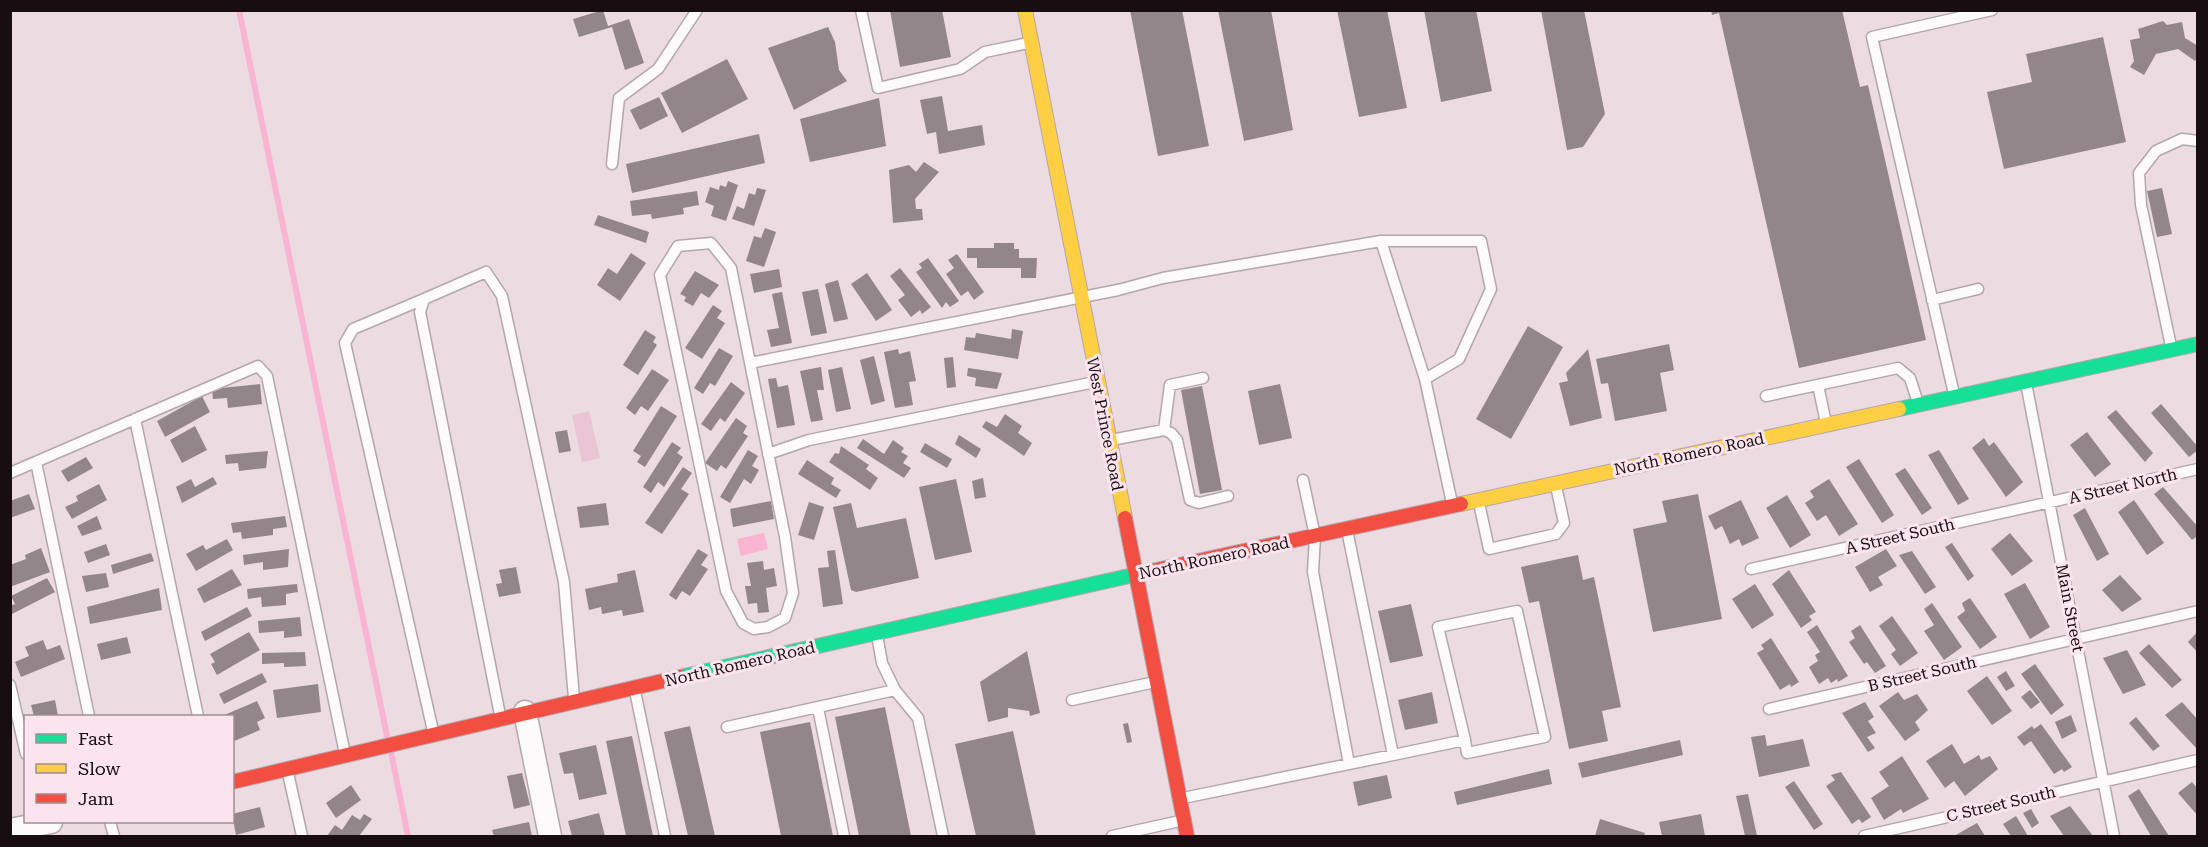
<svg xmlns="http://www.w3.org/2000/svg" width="2208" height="847" viewBox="0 0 2208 847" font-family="'Roboto Serif',serif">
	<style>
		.green { fill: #eac5d4 }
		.water { fill: #f8b4d1 }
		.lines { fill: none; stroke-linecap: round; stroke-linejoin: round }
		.stream { stroke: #f8b4d1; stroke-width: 6 }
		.building { fill: #92868b }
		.lane-casing { stroke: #b3a7ac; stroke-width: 13 }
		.street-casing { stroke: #b3a7ac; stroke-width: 25 }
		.fast-casing { stroke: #b3a7ac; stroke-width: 16 }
		.slow-casing { stroke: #b3a7ac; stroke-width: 16 }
		.jam-casing { stroke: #b3a7ac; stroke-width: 16 }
		.lane { stroke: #fcfafa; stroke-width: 10 }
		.street { stroke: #fcfafa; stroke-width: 22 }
		.fast { stroke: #16e098; stroke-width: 14 }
		.slow { stroke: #ffcf43; stroke-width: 14 }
		.jam { stroke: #f24e42; stroke-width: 14 }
		.labels { text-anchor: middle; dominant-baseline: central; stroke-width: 6; stroke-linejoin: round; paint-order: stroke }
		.street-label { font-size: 16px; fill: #180e12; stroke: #fbe4ed }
	</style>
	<rect width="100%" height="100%" fill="#ecdbe1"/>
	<path class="green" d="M589,411l11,47 -18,4 -10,-47z"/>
	<path class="water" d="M764,533l4,16 -27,7 -4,-17z"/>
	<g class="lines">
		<path class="stream" d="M239,10l148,726
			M391,752l17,84"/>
	</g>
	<path class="building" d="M603,10l5,16 21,-7 15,44 -19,7 -13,-43 -33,10 -6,-18z
		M890,10h52l9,47 -51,10z
		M1130,10h52l27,136 -51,10z
		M1218,10h53l22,120 -49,11z
		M1337,10h50l20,98 -48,9z
		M1424,10h52l16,81 -51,11z
		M1541,10h43l21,104 -22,33 -16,3z
		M1711,10h131l18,77 8,-2 58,255 -127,28 -80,-355 -7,2z
		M2163,21l4,4 15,-3 3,16 13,8v11l-3,4 -17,-12 -22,5 -12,21 -14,-8 4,-6 -4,-21 10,-2 -2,-9z
		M828,27l7,15 4,28 8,11 -53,29 -26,-62z
		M2103,37l23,105 -122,27 -17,-77 45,-10 -6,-28z
		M727,59l21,40 -66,34 -21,-40z
		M942,96l6,35 34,-6 3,20 -46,9 -3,-22 -9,2 -7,-34z
		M659,97l9,19 -28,14 -10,-20z
		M879,98l7,48 -76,16 -10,-43z
		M759,134l6,29 -133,30 -6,-29z
		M924,162l15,10 -24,27 1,10h6l1,11 -30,3 -4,-53 20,-5 7,7z
		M728,181l10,4 -12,36 -15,-5 3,-10 -9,-4 5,-15 9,3 1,-5 6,2z
		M757,188l9,2 -12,36 -22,-7 5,-13 7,3 5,-16 6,2z
		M2162,188l10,46 -15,3 -10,-46z
		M697,191l2,14 -16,3 1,6 -32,5 -1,-5 -19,2 -2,-15z
		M598,215l51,17 -3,11 -52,-18z
		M765,228l11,4 -12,35 -18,-6 8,-25 7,2z
		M994,243h20v6h5v9h18l-1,20h-15v-10h-44v-10h-10v-10h27z
		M631,253l15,10 -26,38 -23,-16 11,-17 9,6z
		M957,254l27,38 -10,8 -6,-9 -7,5 -15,-22 8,-6 -6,-8z
		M928,258l31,43 -9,6 -4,-5 -4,6 -26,-36 6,-4 -3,-4z
		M900,268l31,39 -9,7 -2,-4 -9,7 -13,-17 7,-5 -15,-19z
		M779,269l3,18 -28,6 -4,-19z
		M695,271l24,14 -10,13 -8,-5 -8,13 -9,-5 2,-4 -6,-3z
		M867,273l25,37 -16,11 -25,-37z
		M838,280l10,39 -14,3 -9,-38z
		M818,289l9,44 -16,3 -9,-44z
		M782,292l10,51 -21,4 -4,-17 12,-2 -7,-34z
		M713,305l9,6 -5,7 8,5 -23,36 -17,-11z
		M1528,326l35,21 -52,92 -35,-20z
		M1012,329l11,2 -5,28 -54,-9 2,-13 9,1 1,-5 35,6z
		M645,330l11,7 -3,5 4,3 -19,30 -15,-10z
		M1669,344l5,26 -14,3 7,38 -52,10 -7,-38 -7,1 -5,-25z
		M719,348l14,8 -18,30 -5,-3 -7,11 -9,-6z
		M898,349l1,5 11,-3 6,30 -7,1 4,23 -18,3 -11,-56z
		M1588,349l14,69 -32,8 -11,-43 9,-2 -2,-8z
		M874,356l11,45 -14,4 -11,-45z
		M953,357l3,30 -9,1 -3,-30z
		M821,367l3,23h-7l6,30 -12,2 -11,-51z
		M842,367l9,42 -15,3 -8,-42z
		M968,368l34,5 -5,16 -22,-3 1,-8 -9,-2z
		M652,369l17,11 -21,31 -7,-5 -6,9 -9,-7z
		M776,378l2,9 10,-2 7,40 -18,3 -9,-49z
		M731,382l14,11 -20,29 -5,-4 -9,13 -10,-7z
		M260,384l2,20 -34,4 -1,-10 -14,1 -1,-10z
		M1280,384l12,54 -33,7 -11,-54z
		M1202,386l20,104 -22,4 -19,-104z
		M202,396l8,16 -45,25 -8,-16z
		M2161,404l37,43v3l-9,7 -38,-44z
		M661,406l16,10 -32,51 -8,-5 4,-6 -8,-5z
		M2116,410l37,43 -8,9 -38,-45z
		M1005,414l17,12 -4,7 14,10 -8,13 -42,-29 4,-6 11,6z
		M736,418l11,8 -4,7 5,3 -22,33 -5,-4 -4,6 -12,-8z
		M195,426l12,24 -25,13 -12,-23z
		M567,430l4,21 -12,2 -4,-21z
		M2087,432l24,32 -16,13 -25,-32z
		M959,435l22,14 -5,9 -21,-14z
		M1984,438l5,8 5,-4 29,40 -17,15 -34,-49z
		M863,439l21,15 9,-14 11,8 -3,4 7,4 -5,7 8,5 -7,10 -47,-30z
		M672,442l9,6 -4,5 6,4 -19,30 -6,-5 -7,11 -8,-6z
		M925,443l27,16 -5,9 -27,-16z
		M841,446l28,19 -3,4 12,9 -8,12 -41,-28 6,-9 4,1z
		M748,450l10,6 -6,10 7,4 -8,14 -7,-5 -14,24 -10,-6z
		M1939,450l30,49 -11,6 -30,-50z
		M268,451l-2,17 -27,3 -1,-8 -12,1 -1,-9z
		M86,457l7,11 -25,14 -7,-11z
		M1859,459l35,56 -12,8 -36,-56z
		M807,460l27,18 -3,6 10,6 -5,8 -38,-24z
		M683,467l9,6 -11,16 8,5 -27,40 -17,-11z
		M1905,468l27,40 -10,7 -27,-41z
		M213,477l4,7 -35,19 -6,-16 15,-8 4,8z
		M983,478l3,19 -11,2 -3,-18z
		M956,479l16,73 -37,8 -16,-73z
		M1829,479l29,45 -19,12 -13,-21 -9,6 -12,-18 9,-6 -4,-6z
		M99,484l8,16 -35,19 -7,-12 13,-6 -2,-5z
		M2163,487l35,40v9l-6,4 -38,-46z
		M29,494l6,15 -25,9v-17z
		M1698,494l24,125 -69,13 -20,-103 34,-7 -5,-21z
		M1787,495l24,40 -21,13 -24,-40z
		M1741,500l18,38 -17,8 -3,-7 -9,5 -8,-18 -7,4 -7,-14z
		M2134,500l30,43 -17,12 -29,-43z
		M771,501l3,18 -41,8 -3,-18z
		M809,502l15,5 -10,33 -16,-5z
		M606,503l3,22 -29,3 -3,-21z
		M851,503l6,25 49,-10 13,60 -63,14 -5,-2 -18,-83z
		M2085,508l24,46 -12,7 -24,-46z
		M97,516l5,13 -20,7 -5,-10z
		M285,516l2,11 -14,2v6l-31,4 -1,-7 -8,1 -2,-10z
		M2010,533l23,28 -21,15 -21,-27z
		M227,539l6,11 -37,21 -10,-17 17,-9 3,5z
		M1952,543l22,33 -6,5 -23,-34z
		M106,544l4,11 -22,8 -4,-11z
		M41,548l9,24 -40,15v-22l16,-6 -1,-4z
		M289,549l-1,18 -25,3v-8l-19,3 -1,-10z
		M698,549l10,6 -7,10 7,4 -18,27 -8,-5 -6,9 -7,-5z
		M1886,549l11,17 -19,11 5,8 -13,7 -15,-25z
		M835,550l8,54 -20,3 -5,-39 11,-1 -2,-16z
		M1912,551l24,36 -11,7 -26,-39z
		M151,553l3,8 -41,13 -2,-9z
		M1578,555l5,25 11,-3 27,130 -19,4 6,30 -39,8 -30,-148 -10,2 -8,-36z
		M763,561l1,9 10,-2 3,18 -11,2 3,24 -11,1 -1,-10 -9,1 -3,-18h6l-4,-23z
		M516,567l5,26 -22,4 -3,-13 6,-1 -3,-13z
		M232,569l10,16 -38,18 -7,-14z
		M635,570l9,42 -21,4 -1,-6 -20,4 -1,-7 -12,3 -4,-21 33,-7 -1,-8z
		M1789,570l27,42 -7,4 3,4 -11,8 -29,-44z
		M106,573l3,14 -23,5 -4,-16z
		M2120,575l22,24 -20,13 -20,-22z
		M47,578l8,14 -45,23v-9l5,-2 -4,-8z
		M2025,583l25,44 -20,12 -26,-45z
		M297,584l1,8 -12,2v11l-24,2 -1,-10 -13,2 -1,-10z
		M1755,584l19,31 -22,14 -20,-30z
		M159,588l3,22 -72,14 -3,-17z
		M1970,598l27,39 -17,12 -23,-32 8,-6 -3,-8z
		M1932,603l30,44 -18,13 -20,-29 10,-6 -10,-16z
		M1411,604l12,52 -33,7 -12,-52z
		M247,607l5,9 -47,25 -4,-9z
		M1892,616l26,37 -18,13 -9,-12 5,-4 -17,-24z
		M300,617l2,19 -18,2v-7l-25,2 -1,-12z
		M1817,625l31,51 -10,6 -1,-3 -6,4 -3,-5 -9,6 -10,-17 9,-6 -3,-6 5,-3 -13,-20z
		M1860,625l26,41 -11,7 -8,-11 -3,2 -15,-22 6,-4 -4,-7z
		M2198,631v22l-10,-11z
		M249,632l11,18 -43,25 -6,-11 4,-2 -5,-8z
		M127,637l4,16 -30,7 -4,-16z
		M1771,638l28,44 -8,5 -1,-3 -10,6 -23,-37 7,-4 -3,-4z
		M43,640l4,10 13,-5 5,14 -44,18 -6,-15 14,-6 -4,-9z
		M2149,644l33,36 -10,8 -33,-35z
		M2127,650l19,35 -23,9 -20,-36z
		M1027,651l13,62 -10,3 -1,-5 -21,-3v9l-20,5 -8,-40z
		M305,652l1,14 -22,1v-4l-22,1v-11z
		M2035,664l29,41 -13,10 -30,-41z
		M2006,671l9,15 -9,5 -9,-14z
		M262,673l5,9 -43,22 -5,-10z
		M1987,676l25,35 -20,14 -25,-34z
		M318,684l3,28 -44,6 -4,-28z
		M2030,690l10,12 -9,7 -10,-12z
		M1432,692l6,31 -33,7 -7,-30z
		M1898,692l6,8 13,-6 11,16 -13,12 5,8 -15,11 -26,-35z
		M55,700l3,16h-24l-3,-11z
		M257,701l8,17 -8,4 3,8 -28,12v-26h-10z
		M1865,702l9,15 -6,4 8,12 -9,4 8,11 -7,4 -26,-39z
		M2182,702l16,18v30l-33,-35z
		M885,707l26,129h-52l-24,-119z
		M2071,715l6,16 -15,8 -7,-17z
		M2136,717l24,29 -7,5 -24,-28z
		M810,722l23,114h-52l-21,-104z
		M1128,723l4,19 -5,1 -4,-19z
		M2041,724l31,43 -8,5 -2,-3 -8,5 -23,-33 -7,5 -7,-9 15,-11 2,3z
		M690,726l25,110h-27l-24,-104z
		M1013,731l23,105h-60l-21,-92z
		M1765,735l2,11 36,-7 7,27 -51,11 -8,-40z
		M632,736l21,100h-27l-20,-95z
		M1680,740l3,15 -101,23 -4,-15z
		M1952,744l12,20 15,-9 2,5 9,-4 8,13 -33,27 -11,-15 -9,7 -19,-27z
		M596,745l11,49 -28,6 -6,-27 -9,1 -5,-21z
		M1902,756l27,43 -26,14 -2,-4 -17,11 -13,-22 18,-12 -10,-14z
		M1549,769l3,15 -95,21 -3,-13z
		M1841,772l30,45 -9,6 -3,-4 -7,5 -26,-38 9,-6 -4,-5z
		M522,773l8,32 -16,4 -7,-33z
		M1387,775l5,23 -34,8 -5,-24z
		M1794,781l29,43 -9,6 -29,-43z
		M2192,782l6,7v27l-20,-23z
		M351,785l10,15 -25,18 -10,-15z
		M2139,789l30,47h-18l-23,-40z
		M1748,794l9,42h-12l-9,-40z
		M2070,806l23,30h-29l-14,-20z
		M260,807l5,20 -29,8 -4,-21z
		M2031,809l8,14 -7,5 -9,-15z
		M599,813l6,23h-33l-4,-15z
		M364,814l8,5 -13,17h-32l8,-11 7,5 10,-15 8,5z
		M1701,814l4,22h-43l-3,-14z
		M2016,816l12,20h-17l-8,-12z
		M1600,819l45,14 -1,3h-49z
		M529,822l3,14h-38l-2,-6z
		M1977,823l8,13h-31z"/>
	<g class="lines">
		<g class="lane-casing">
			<path id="lane" d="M861,10l17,78 82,-19 25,-17 43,-9
				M612,164l7,-66 39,-29 39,-59
				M1381,241h100l10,48 -32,70 -34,20
				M711,243l20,25 54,269 8,56 -8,25 -17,9 -14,2 -11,-6 -17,-32 -66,-316 18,-29z
				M424,299l-71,30 -8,14 88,388
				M1932,300l46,-11
				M2171,346l-30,-141 -2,-32 17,-22 26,-12 16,2
				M750,363l368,-73 45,-12 218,-37 44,138 27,124
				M2026,383l88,453
				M1818,385l8,38
				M1954,394l-82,-357 120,-27
				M1766,396l132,-28 12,10 8,25
				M135,419l63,297
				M1164,430l6,-45 33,-7
				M1111,440l53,-10 7,3 6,7 13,60 9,3 29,-7
				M768,454l41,-14 286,-58
				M36,462l53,254
				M10,473l248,-107 9,10 78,378
				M1303,480l12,56 -2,36 36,192
				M1479,503l10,46 67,-15 8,-11 -8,-37
				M1751,569l447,-100
				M877,635l5,28 13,27 23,28 25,118
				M10,685l16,69
				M635,691l30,145
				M1072,700l83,-18
				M818,708l26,128
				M1769,709l429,-98
				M500,715l-80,-403 4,-13 62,-27 16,24 62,286 10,116
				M727,727l168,-37
				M1393,755l72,-15 2,13 78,-16 -28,-126 -79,16 27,113
				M288,773l14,63
				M1183,798l210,-43 -46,-225
				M110,822l4,14
				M1112,836l68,-15
				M1864,836l334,-76"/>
		</g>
		<g class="street-casing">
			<path id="street" d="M525,712l25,124
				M10,830l41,-8"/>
		</g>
		<g class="fast-casing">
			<path id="fast" d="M1899,409l299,-65
				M680,677l458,-103"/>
		</g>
		<g class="slow-casing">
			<path id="slow" d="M1025,10l100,508
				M1461,504l438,-95"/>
		</g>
		<g class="jam-casing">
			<path id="jam" d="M1125,518l62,318
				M1138,574l323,-70
				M232,782l448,-105"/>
		</g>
		<use href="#lane" class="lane"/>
		<use href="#street" class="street"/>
		<use href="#fast" class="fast"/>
		<use href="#slow" class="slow"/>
		<use href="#jam" class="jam"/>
	</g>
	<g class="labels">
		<g class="street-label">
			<text transform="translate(1105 424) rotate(79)">West Prince Road</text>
			<text transform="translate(1689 454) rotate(-12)">North Romero Road</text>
			<text transform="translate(2123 486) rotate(-13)">A Street North</text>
			<text transform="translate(1900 536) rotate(-13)">A Street South</text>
			<text transform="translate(1214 558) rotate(-12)">North Romero Road</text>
			<text transform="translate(2070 608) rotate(79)">Main Street</text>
			<text transform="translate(740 664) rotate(-13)">North Romero Road</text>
			<text transform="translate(1922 674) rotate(-13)">B Street South</text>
			<text transform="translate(2001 804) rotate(-13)">C Street South</text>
		</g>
	</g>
	<rect width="2208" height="847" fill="none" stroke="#180e12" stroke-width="24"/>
	<rect x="24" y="715" width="210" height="108" fill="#fbe4ed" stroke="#a08e95" stroke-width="1.5"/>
	<rect x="36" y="734" width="30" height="9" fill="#16e098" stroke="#a08e95" stroke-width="1.5"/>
	<text x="78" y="745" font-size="18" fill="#180e12">Fast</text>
	<rect x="36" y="764" width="30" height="9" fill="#ffcf43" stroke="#a08e95" stroke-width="1.5"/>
	<text x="78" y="775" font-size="18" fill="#180e12">Slow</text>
	<rect x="36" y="794" width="30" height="9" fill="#f24e42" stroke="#a08e95" stroke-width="1.5"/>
	<text x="78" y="805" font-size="18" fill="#180e12">Jam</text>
</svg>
